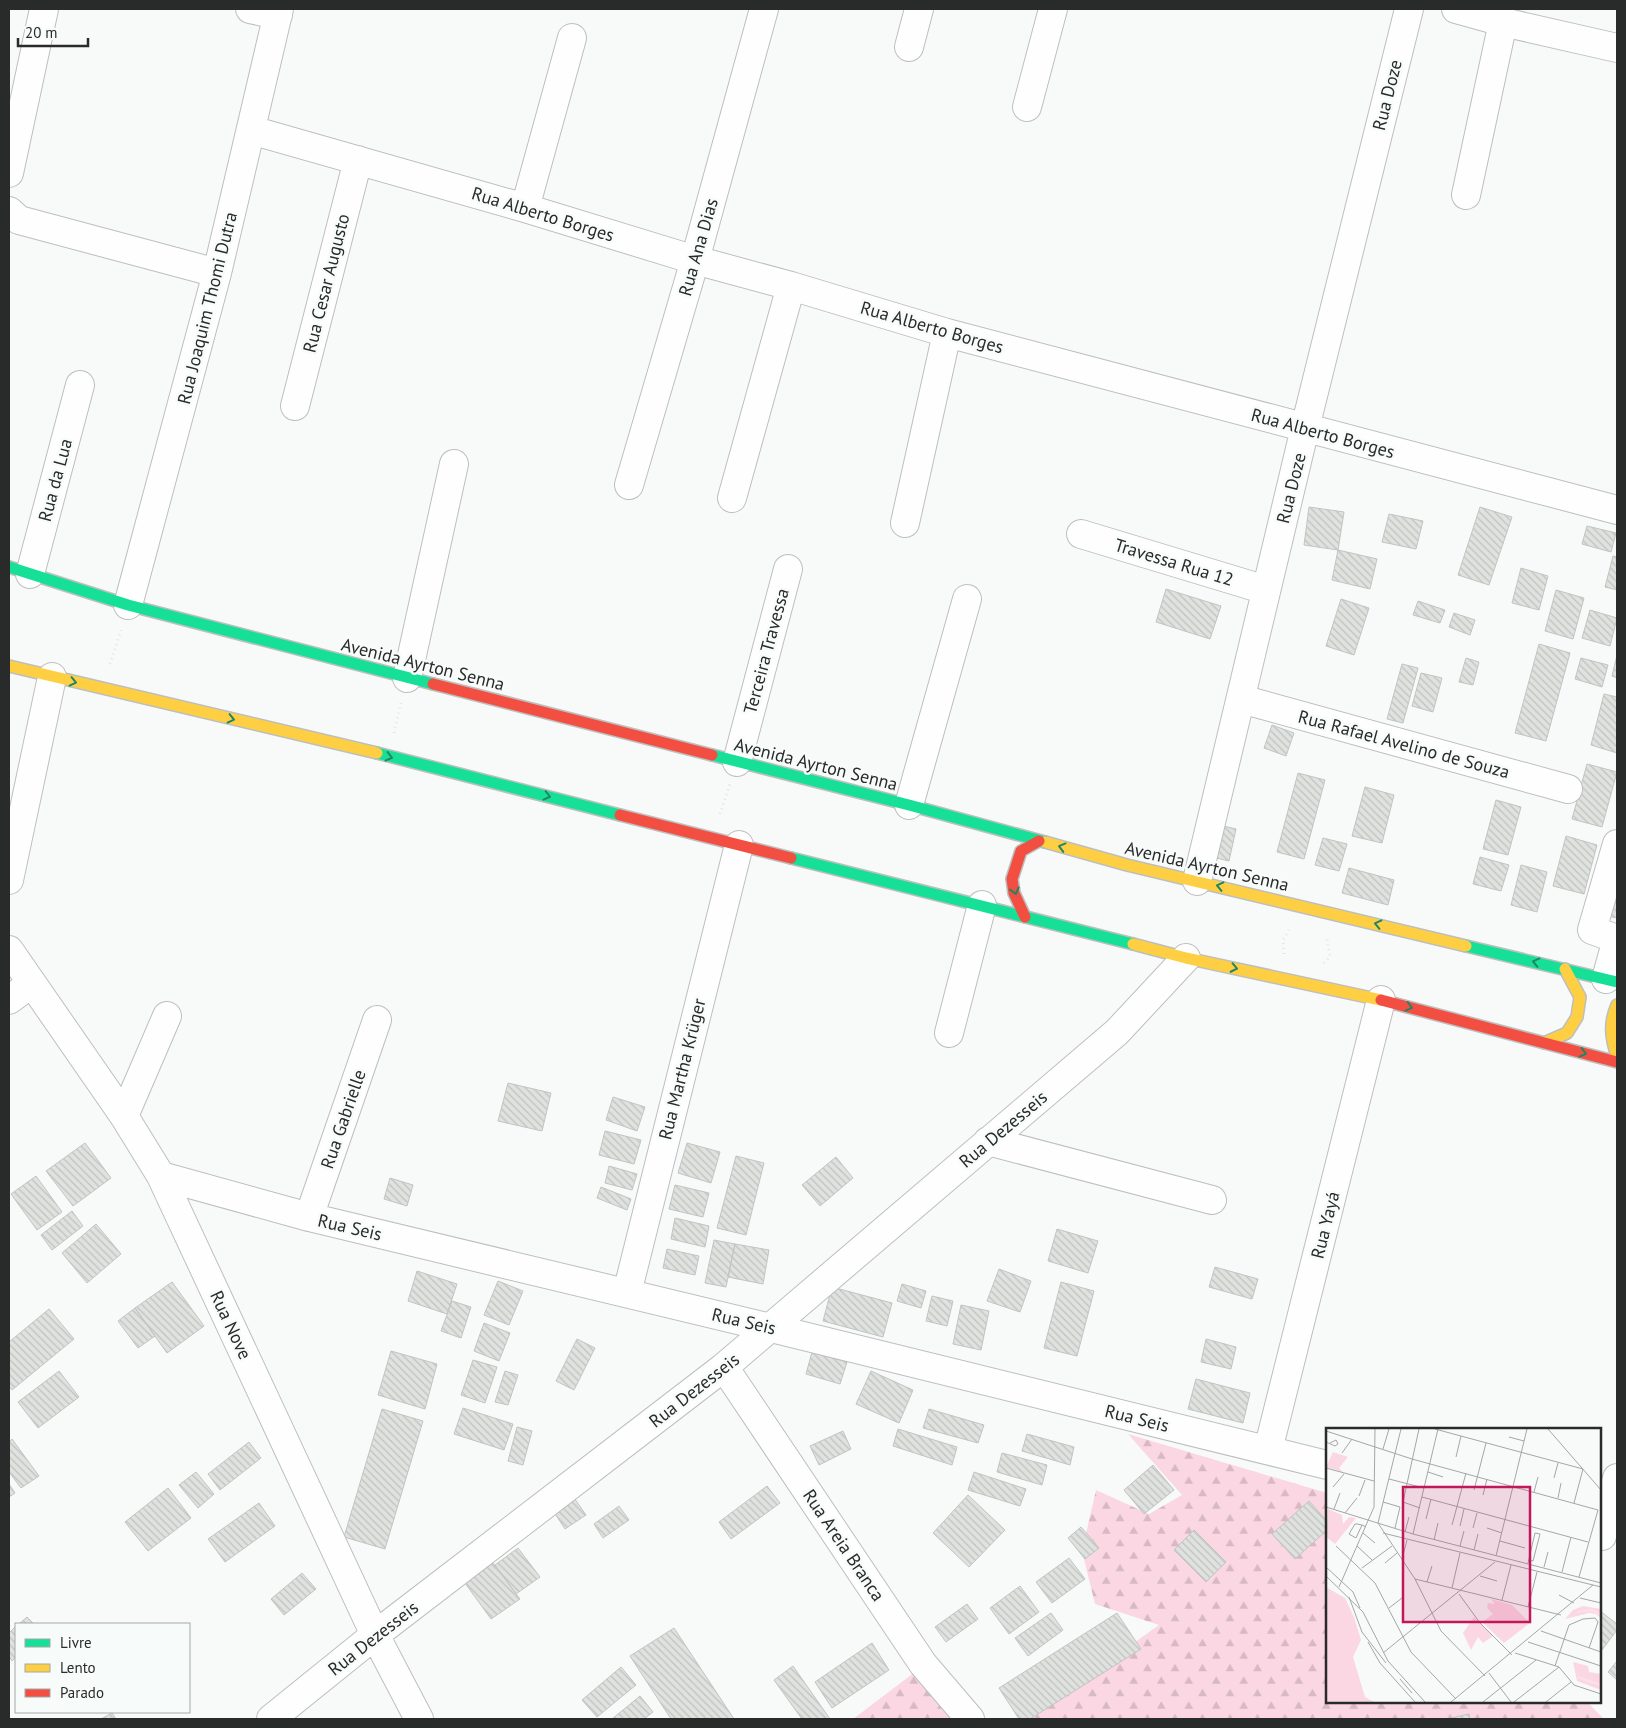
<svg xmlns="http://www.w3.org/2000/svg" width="1626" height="1728" viewBox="0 0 1626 1728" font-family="'PT Sans',sans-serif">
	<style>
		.forest { fill: url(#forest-firs) }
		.building { fill: url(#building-back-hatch); stroke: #c2c4c3 }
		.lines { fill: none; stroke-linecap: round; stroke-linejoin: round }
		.street-casing { stroke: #bdbfbe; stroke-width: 30 }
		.fast-casing { stroke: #bdbfbe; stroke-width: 14 }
		.slow-casing { stroke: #bdbfbe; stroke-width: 14 }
		.jam-casing { stroke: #bdbfbe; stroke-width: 14 }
		.path { stroke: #e4e5e5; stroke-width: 3; stroke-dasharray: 1 4; stroke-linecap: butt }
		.street { stroke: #fefefe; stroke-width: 28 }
		.fast { stroke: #16e098; stroke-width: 11 }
		.slow { stroke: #ffcf43; stroke-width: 11 }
		.jam { stroke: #f24e42; stroke-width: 11 }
		.oneway { stroke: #208662 }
		.labels { text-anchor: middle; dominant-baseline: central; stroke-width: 5; stroke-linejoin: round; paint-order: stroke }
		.street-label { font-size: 18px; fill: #292b2b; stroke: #f7fbfa }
		.inset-river { fill: none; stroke: #fcdfe8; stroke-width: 2.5 }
		.inset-road { fill: none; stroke: #a5a7a7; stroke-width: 1 }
		.view { fill: #c2185b; fill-opacity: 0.15; stroke: #c2185b; stroke-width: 2.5 }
		.inset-edge { fill: none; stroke: #292b2b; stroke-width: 2.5 }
	</style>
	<defs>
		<pattern id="forest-firs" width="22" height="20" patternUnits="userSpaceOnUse" patternTransform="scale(1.25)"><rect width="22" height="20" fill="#fbd7e3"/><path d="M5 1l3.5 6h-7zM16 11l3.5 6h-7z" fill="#d7b9c3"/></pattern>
		<pattern id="building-back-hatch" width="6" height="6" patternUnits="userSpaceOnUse" patternTransform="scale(1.25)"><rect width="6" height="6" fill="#e0e2e0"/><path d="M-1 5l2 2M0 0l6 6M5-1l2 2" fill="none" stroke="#c0c2c0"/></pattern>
	</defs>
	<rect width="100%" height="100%" fill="#f8faf9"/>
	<path class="forest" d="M1128,1434l199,59v209h260l17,17h-578l133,-94 -64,-21 -13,-53 14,-61 53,24 33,-19z
		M915,1672l44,47h-106z"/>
	<path class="building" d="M1309,507l35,5 -6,38 -34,-5z
		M1480,507l32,10 -23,68 -31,-10z
		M1389,514l34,7 -7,28 -34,-7z
		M1587,526l29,7 -5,19 -29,-8z
		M1338,550l39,9 -7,30 -38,-9z
		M1613,556l4,1v33l-12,-3z
		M1521,568l27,8 -9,34 -27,-7z
		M1166,589l55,17 -11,33 -54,-17z
		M1556,590l28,8 -11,41 -28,-8z
		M1341,599l28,9 -15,47 -28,-9z
		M1418,601l27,9 -5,13 -27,-8z
		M1590,610l27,8 -7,28 -28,-8z
		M1454,613l21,7 -5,15 -21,-8z
		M1539,644l31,9 -24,88 -31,-8z
		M1617,655v23l-5,-2z
		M1466,658l13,4 -6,23 -14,-3z
		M1581,658l27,7 -6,22 -27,-8z
		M1402,664l16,4 -15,55 -16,-4z
		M1421,673l21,5 -9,34 -21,-6z
		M1604,694l13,3v56l-26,-8z
		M1272,725l22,8 -8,23 -22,-8z
		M1587,764l30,8 -15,55 -30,-8z
		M1298,773l27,7 -21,79 -27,-7z
		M1365,787l29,8 -12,48 -30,-7z
		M1496,800l25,7 -13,48 -25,-6z
		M1215,824l21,5 -7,32 -21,-5z
		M1566,836l31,9 -13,49 -31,-8z
		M1323,838l24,6 -8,27 -24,-6z
		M1480,857l29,8 -8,26 -28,-7z
		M1521,865l26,7 -10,40 -26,-7z
		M1349,868l45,12 -6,25 -46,-12z
		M1617,877v41l-10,-2z
		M508,1083l43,10 -9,38 -44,-10z
		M613,1097l32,10 -8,24 -31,-11z
		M605,1131l36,9 -7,24 -35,-9z
		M85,1143l26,35 -38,28 -27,-35z
		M687,1143l33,9 -9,31 -33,-10z
		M736,1156l28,7 -18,72 -29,-7z
		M836,1157l17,21 -33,28 -18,-21z
		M609,1166l28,8 -5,16 -27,-7z
		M36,1176l26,36 -25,18 -26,-36z
		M390,1178l23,7 -6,21 -23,-7z
		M675,1185l34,8 -6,24 -34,-8z
		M601,1187l30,12 -4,11 -30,-12z
		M72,1211l11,15 -31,24 -11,-15z
		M675,1218l34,8 -4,21 -34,-8z
		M96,1224l25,30 -34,29 -25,-30z
		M1057,1229l41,12 -10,32 -40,-12z
		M714,1240l21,4 -9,43 -21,-4z
		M735,1244l34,6 -6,34 -35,-7z
		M667,1249l32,7 -4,19 -32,-7z
		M1215,1267l43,12 -6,20 -43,-12z
		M999,1269l32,12 -11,31 -33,-11z
		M417,1271l40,13 -10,30 -39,-13z
		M498,1281l25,10 -14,34 -25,-10z
		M172,1282l32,44 -37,27 -32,-45z
		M1061,1282l33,9 -17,65 -33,-8z
		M902,1284l24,7 -5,17 -24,-7z
		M832,1287l60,16 -9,34 -60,-16z
		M932,1296l21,5 -6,25 -21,-5z
		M452,1301l19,6 -10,31 -20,-7z
		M961,1305l28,6 -8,39 -28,-6z
		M135,1308l20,28 -17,12 -20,-27z
		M49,1309l25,30 -62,51 -3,-4v-44z
		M484,1323l26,10 -11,28 -25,-10z
		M577,1339l18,9 -21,42 -18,-9z
		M1206,1339l30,8 -5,22 -30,-7z
		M391,1351l46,13 -12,45 -47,-14z
		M812,1352l35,10 -7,22 -34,-10z
		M473,1360l24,7 -12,36 -24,-8z
		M59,1371l20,26 -41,31 -20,-26z
		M505,1371l13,4 -10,30 -13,-3z
		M871,1371l42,19 -14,33 -43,-19z
		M1196,1379l54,14 -7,30 -55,-14z
		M463,1408l50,16 -9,26 -50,-16z
		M382,1409l41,12 -38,128 -41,-12z
		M929,1409l55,16 -6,18 -55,-15z
		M517,1427l15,4 -9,34 -15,-4z
		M898,1429l59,18 -5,18 -59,-19z
		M843,1431l8,18 -32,16 -9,-19z
		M1027,1434l47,13 -4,18 -48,-14z
		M12,1439l27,37 -18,12 -12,-16v-30z
		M249,1442l12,16 -41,32 -12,-16z
		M1002,1453l45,12 -5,20 -45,-13z
		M1153,1465l21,25 -30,24 -20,-24z
		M196,1472l18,22 -16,14 -19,-23z
		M974,1472l52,17 -6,17 -52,-16z
		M9,1484l6,9 -6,4z
		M767,1486l13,17 -49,36 -12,-17z
		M168,1488l23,30 -43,33 -23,-29z
		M570,1492l16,23 -21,14 -15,-23z
		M968,1495l37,35 -36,37 -36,-34z
		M1309,1501l18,20v9l-32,29 -23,-25z
		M259,1503l16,23 -50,36 -17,-23z
		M619,1506l10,14 -26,18 -9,-14z
		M1081,1527l18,21 -14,11 -17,-21z
		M1194,1530l32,32 -20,20 -32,-32z
		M518,1548l22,29 -24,17 -21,-29z
		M1069,1558l16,21 -33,24 -16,-21z
		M493,1563l27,36 -29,20 -26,-36z
		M302,1573l14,16 -32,26 -13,-16z
		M1020,1586l19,26 -30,22 -19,-26z
		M967,1604l11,15 -32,23 -11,-15z
		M1600,1611l17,13v6l-15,20 -2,-2z
		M1051,1613l12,17 -35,26 -13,-18z
		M1117,1613l24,36 -111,70h-11l-20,-31z
		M27,1617l7,7h-15z
		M16,1626v31l-4,4 -3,-5v-23z
		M674,1628l60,91h-63l-41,-63z
		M872,1643l17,27 -57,38 -17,-26z
		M1617,1661v19l-9,-8z
		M793,1666l37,53h-28l-28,-39z
		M621,1667l15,18 -39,32 -15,-17z
		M640,1696l13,16 -9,7h-32z
		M112,1713l4,6h-15z
		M1469,1714l1,5h-23z"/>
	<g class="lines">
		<g class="street-casing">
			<path id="street" d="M250,9l28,6
				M1456,9l47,13 114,26
				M909,47l10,-38
				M1027,107l26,-98
				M251,130l274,78 170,52 96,26 156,47 670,177
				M9,173l35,-164
				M1466,195l37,-173
				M525,208l47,-170
				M9,211l10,9 198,53
				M295,406l63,-246
				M629,485l66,-225 69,-251
				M732,498l59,-212
				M905,523l42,-190
				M1081,534l185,56
				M30,574l50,-189
				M128,605l89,-332 62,-264
				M407,678l47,-214
				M1241,699l327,90
				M737,762l51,-193
				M909,805l58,-206
				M1617,844l-25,86 25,9
				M9,880l43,-203
				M1197,881l108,-453 104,-419
				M9,950l115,166 37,60 214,459 44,84
				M1606,979l11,-40
				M9,1000l23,-17
				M949,1033l33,-128
				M124,1116l43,-100
				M988,1141l224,59
				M161,1176l148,41 462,111 556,137
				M309,1217l68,-197
				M627,1293l112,-448
				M724,1367l199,297 47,55
				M1268,1450l113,-450
				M1602,1536l15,-58
				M271,1719l104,-84 349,-268 393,-335 69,-74"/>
		</g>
		<g class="fast-casing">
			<path id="fast" d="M9,567l119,38 305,79
				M377,753l243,62
				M712,755l197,50 136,37
				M791,858l342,86
				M1466,946l151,36"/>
		</g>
		<g class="slow-casing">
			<path id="slow" d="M9,666l368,87
				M1045,842l82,23 339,81
				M1133,944l53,14 195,42
				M1617,1005c-8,18 -6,33 0,51
				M1544,1043l23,-10 10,-16 3,-20 -15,-28"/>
		</g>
		<g class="jam-casing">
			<path id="jam" d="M433,684l279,71
				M620,815l171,43
				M1025,917l-11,-24 -2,-14 9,-28 18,-10
				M1381,1000l236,62"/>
		</g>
		<path class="path" d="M110,664l11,-34
			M394,733l7,-30
			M720,814l10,-30
			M1284,954l-1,-14 6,-10
			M1324,963l6,-7 -3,-17"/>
		<use href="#street" class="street"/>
		<use href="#fast" class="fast"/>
		<use href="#slow" class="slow"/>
		<use href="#jam" class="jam"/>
	</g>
	<defs><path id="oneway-chevron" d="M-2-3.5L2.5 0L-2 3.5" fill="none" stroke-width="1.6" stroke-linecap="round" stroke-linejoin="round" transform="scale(1.25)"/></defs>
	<g class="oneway">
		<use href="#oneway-chevron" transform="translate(73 682) rotate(13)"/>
		<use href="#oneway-chevron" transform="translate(231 719) rotate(13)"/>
		<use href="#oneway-chevron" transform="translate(389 757) rotate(14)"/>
		<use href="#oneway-chevron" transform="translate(547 796) rotate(14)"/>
		<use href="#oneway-chevron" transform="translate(1062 847) rotate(-165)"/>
		<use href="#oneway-chevron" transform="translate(1220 886) rotate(-167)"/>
		<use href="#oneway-chevron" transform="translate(1015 891) rotate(76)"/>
		<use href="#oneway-chevron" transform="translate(1378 924) rotate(-167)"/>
		<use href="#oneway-chevron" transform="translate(1536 962) rotate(-167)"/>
		<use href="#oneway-chevron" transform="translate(1234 968) rotate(12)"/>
		<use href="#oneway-chevron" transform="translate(1409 1007) rotate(15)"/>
		<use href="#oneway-chevron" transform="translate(1583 1053) rotate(15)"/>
	</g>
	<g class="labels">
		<g class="street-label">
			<text transform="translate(1387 95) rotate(-76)">Rua Doze</text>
			<text transform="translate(543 214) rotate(17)">Rua Alberto Borges</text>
			<text transform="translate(698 247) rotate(-74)">Rua Ana Dias</text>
			<text transform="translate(326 283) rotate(-76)">Rua Cesar Augusto</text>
			<text transform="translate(207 308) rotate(-76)">Rua Joaquim Thomi Dutra</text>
			<text transform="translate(932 327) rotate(16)">Rua Alberto Borges</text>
			<text transform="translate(1323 433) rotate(15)">Rua Alberto Borges</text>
			<text transform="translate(55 480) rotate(-75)">Rua da Lua</text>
			<text transform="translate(1291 488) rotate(-76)">Rua Doze</text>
			<text transform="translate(1174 562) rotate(17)">Travessa Rua 12</text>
			<text transform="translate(766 651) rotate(-75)">Terceira Travessa</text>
			<text transform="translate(423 664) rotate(14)">Avenida Ayrton Senna</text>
			<text transform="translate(1404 744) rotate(15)">Rua Rafael Avelino de Souza</text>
			<text transform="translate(816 764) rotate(14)">Avenida Ayrton Senna</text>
			<text transform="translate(1207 866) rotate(13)">Avenida Ayrton Senna</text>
			<text transform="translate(682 1069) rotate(-76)">Rua Martha Krüger</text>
			<text transform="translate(343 1119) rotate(-71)">Rua Gabrielle</text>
			<text transform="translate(1003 1129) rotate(-40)">Rua Dezesseis</text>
			<text transform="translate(1325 1225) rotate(-76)">Rua Yayá</text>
			<text transform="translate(350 1227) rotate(13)">Rua Seis</text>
			<text transform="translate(744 1321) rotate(13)">Rua Seis</text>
			<text transform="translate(231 1325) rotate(65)">Rua Nove</text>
			<text transform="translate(694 1390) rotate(-38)">Rua Dezesseis</text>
			<text transform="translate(1137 1418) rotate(14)">Rua Seis</text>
			<text transform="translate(844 1545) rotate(56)">Rua Areia Branca</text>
			<text transform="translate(373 1638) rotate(-38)">Rua Dezesseis</text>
		</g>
	</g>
	<g transform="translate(1326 1428)">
		<rect width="275" height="275" fill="#f8faf9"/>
		<path d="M7,24l15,5 -9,11 4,4 -17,-5zM2,81l14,6 1,9 6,-7 7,1 -21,26 -9,-7zM0,159l19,11 9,19 7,23 -8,17 12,40 9,5h-48zM165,171l21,6 18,18 -26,20 -22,-21 11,-8 -6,-6 1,-5 7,1zM257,178l18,3v20v-11l-5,-4 -7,-1 -24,6 8,-9zM148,189l19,19 -10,7 -5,-6 -7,13 -8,-17zM247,234l15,4 1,6 12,2v16l-24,-9z" fill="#fbd7e3"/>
		<path class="inset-river" d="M251,184l14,-2 10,4M251,249l24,8"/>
		<path class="inset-road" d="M93,1l-16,73 17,6M109,1l148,40M222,1l53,61M0,3l86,28 186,51M183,9l15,4M0,14l9,4 3,-2 -2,-4 -6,3M57,21l6,-20M16,25l10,-14M130,29l5,-21M0,40l48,13M102,44l15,5M228,50l4,-15M63,51l35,9M7,59l11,-13M148,62l12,-47M208,64l4,-15M157,67l4,-16M33,68l6,-16M96,69l166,45M232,70l3,-15M57,74l17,5 -5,21M248,75l9,-34M0,79l87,27 188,49M8,81l6,-16M19,85l12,-15M100,91l5,-20M52,95l37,56 26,52 44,45M52,95l23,-94M36,97l-6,13 -7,-4 6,-10h2l5,1 4,2M126,97l14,-52M134,98l4,-17M147,100l4,-15M161,100l15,5M79,104l4,-15M37,105l12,10M57,105l218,54M87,106l25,-105M108,112l4,-17M174,113l25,7M10,118l39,37 36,69 45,47M31,118l15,14M134,118l4,-15M148,122l4,-16M170,128l31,-127M76,131l5,-19M59,135l12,-10M202,135l7,-30 5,1 -7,27 -4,-1M0,139l27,25 7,16M218,139l4,-15M36,140l30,-22M236,144l9,-35M0,148l37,36 25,49 37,41M154,148l17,5M253,149l19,-67M89,151l146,36M101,154l5,-16M13,159l35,-80 1,-78M126,160l8,-35M133,166l21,29 32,32M233,167l15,8M23,169l13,35 24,31M254,170l21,5M176,172l9,-35M202,179l9,-35M63,180l13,-10M215,203l60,21M42,214l12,21 35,39M202,214l73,24M57,225l112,-91M189,225l44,14 15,18 27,9M229,238l14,-41 14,-6 12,-1 3,4 -9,26M163,245l22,29M74,251l12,14M125,274l142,-117M157,274l53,-42M188,274l45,-35M220,274l25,-20"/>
		<path class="view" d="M77,59h127v135h-127z"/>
		<rect width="275" height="275" class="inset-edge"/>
	</g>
	<rect width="1626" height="1728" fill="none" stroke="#292b2b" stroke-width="20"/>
	<rect x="15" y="1623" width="175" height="90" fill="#f7fbfa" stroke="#a5a8a7"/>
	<rect x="25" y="1639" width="25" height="8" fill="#16e098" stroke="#a5a8a7"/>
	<text x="60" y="1648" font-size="15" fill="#292b2b">Livre</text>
	<rect x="25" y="1664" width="25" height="8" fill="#ffcf43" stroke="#a5a8a7"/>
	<text x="60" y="1673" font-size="15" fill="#292b2b">Lento</text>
	<rect x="25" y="1689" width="25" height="8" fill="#f24e42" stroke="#a5a8a7"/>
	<text x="60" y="1698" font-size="15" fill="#292b2b">Parado</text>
	<path d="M18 38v8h70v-8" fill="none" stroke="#292b2b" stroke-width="2.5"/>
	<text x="25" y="38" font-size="15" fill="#292b2b" stroke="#f7fbfa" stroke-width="4" paint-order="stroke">20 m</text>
</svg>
